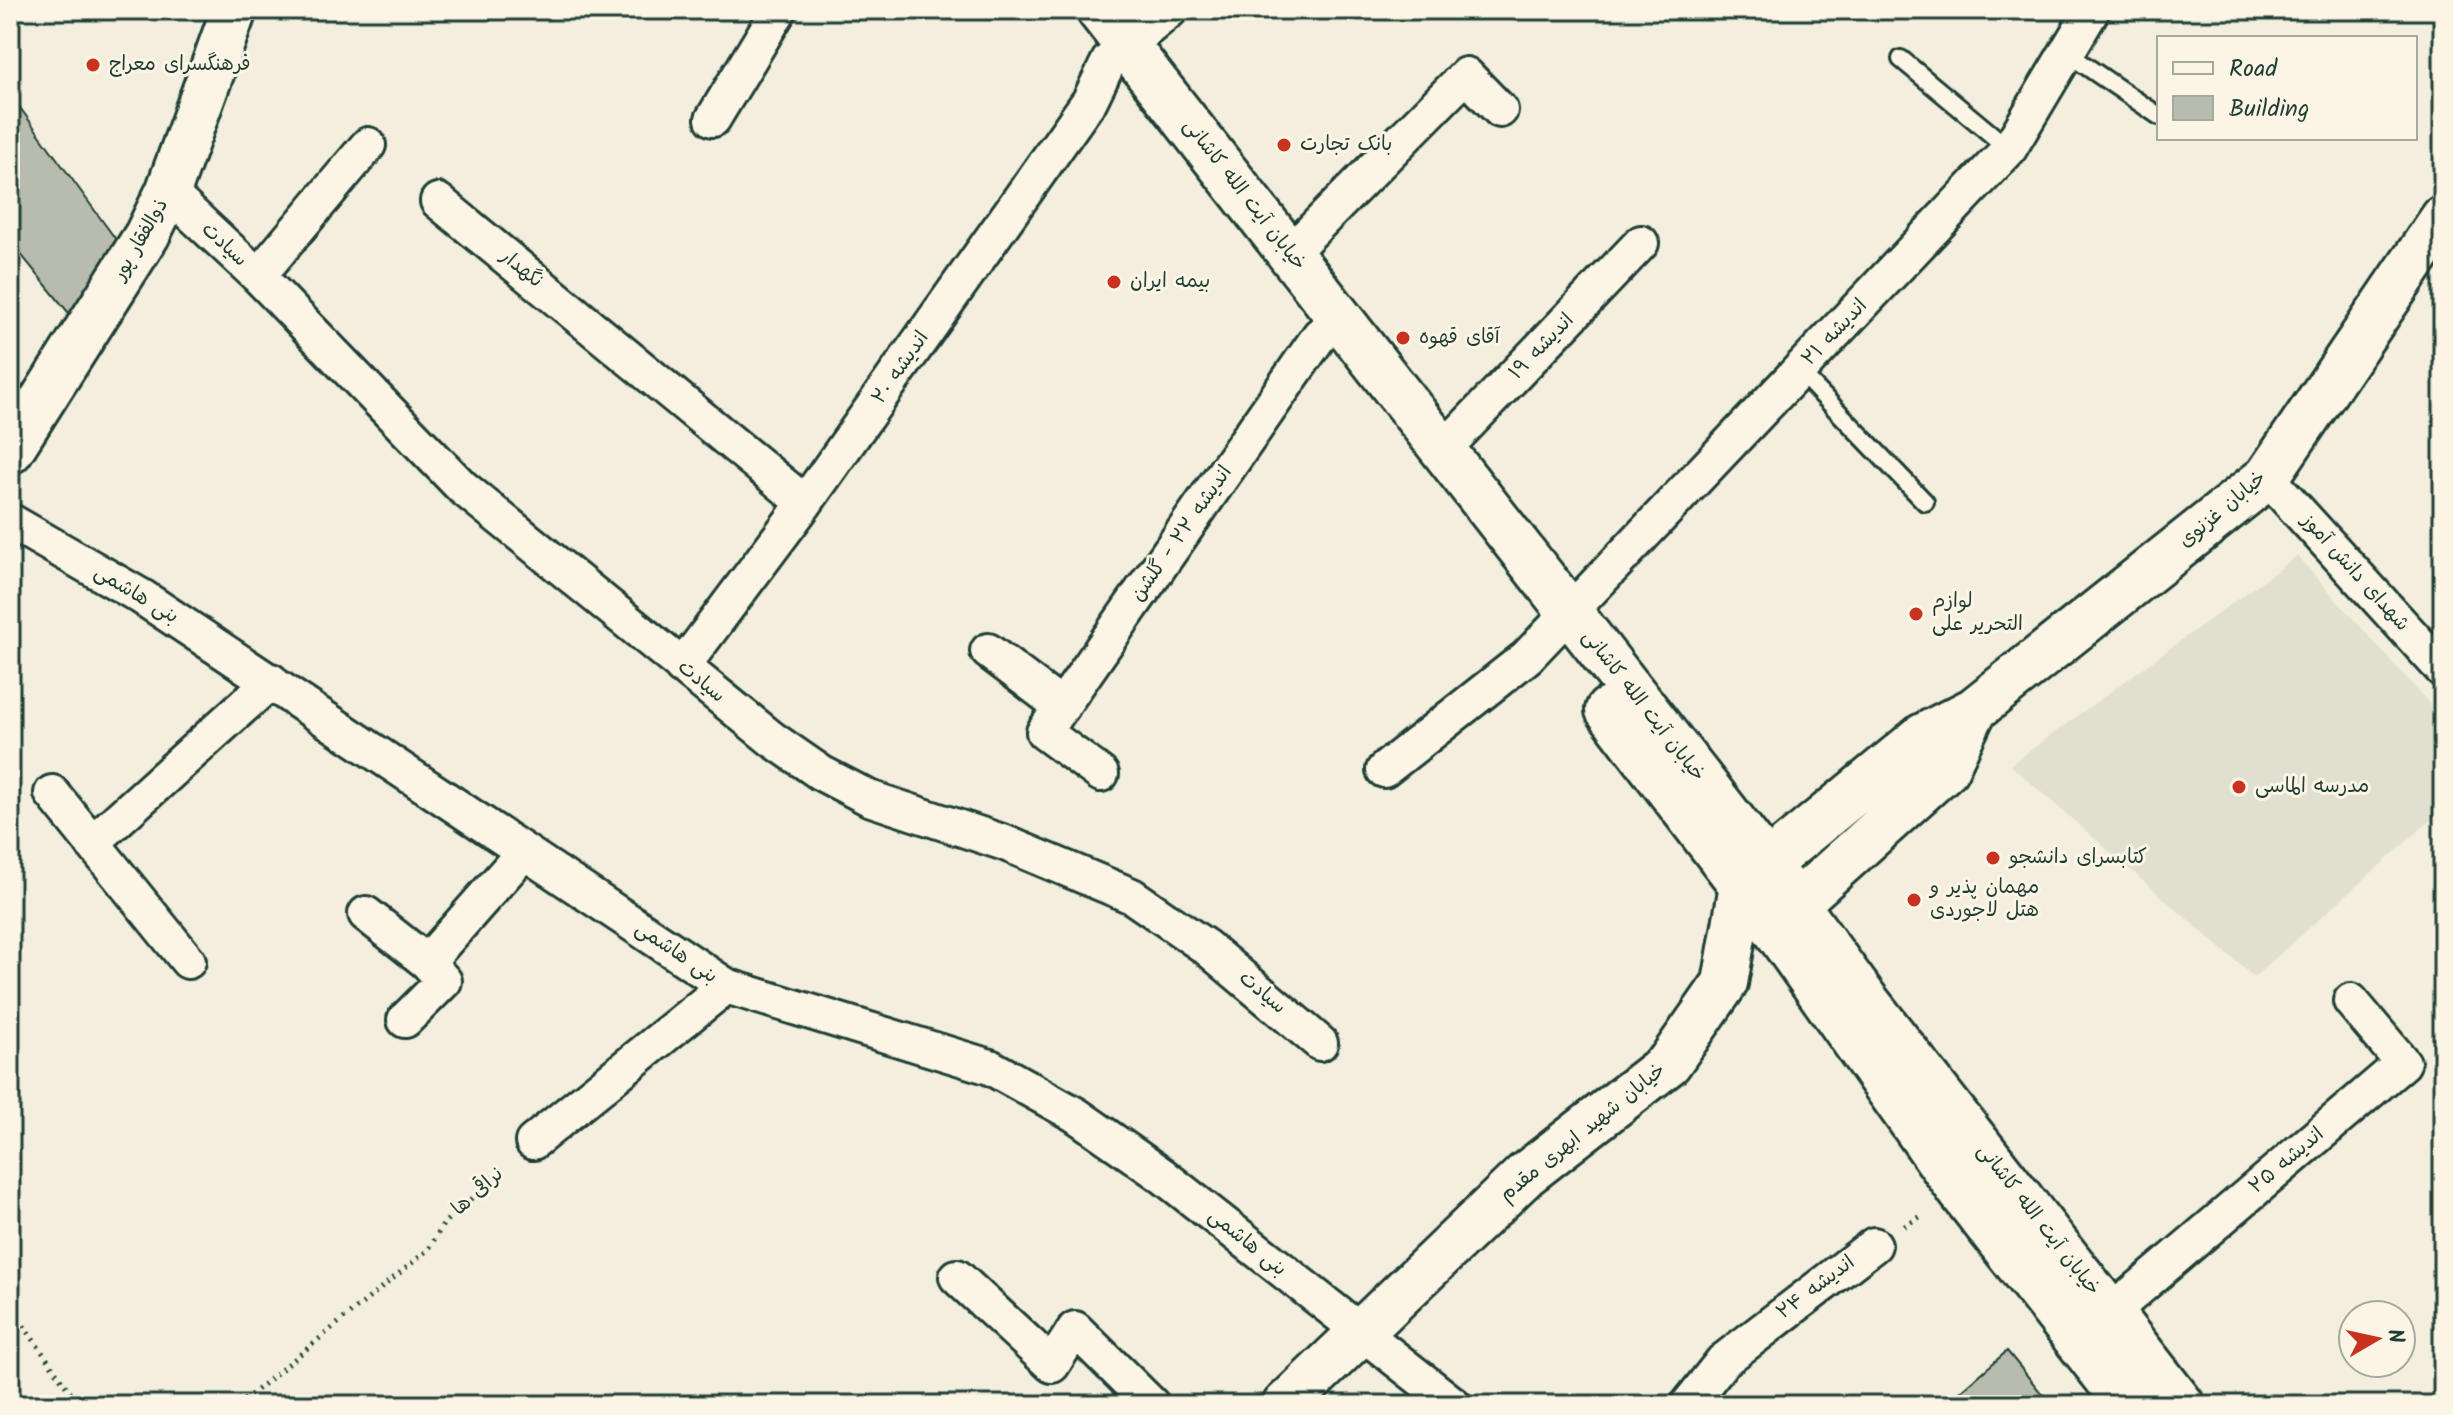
<svg xmlns="http://www.w3.org/2000/svg" width="2453" height="1415" viewBox="0 0 2453 1415" font-family="Kalam,'Playpen Sans Arabic',sans-serif">
	<style>
		.built { fill: #e1dfd0 }
		.building { fill: #b8bcae; stroke: #1f3d34; stroke-width: 2 }
		.lines { fill: none; stroke-linecap: round; stroke-linejoin: round }
		.lane-casing { stroke: #1f3d34; stroke-width: 22 }
		.street-casing { stroke: #1f3d34; stroke-width: 40 }
		.secondary-casing { stroke: #1f3d34; stroke-width: 50 }
		.path { stroke: #1f3d34; stroke-width: 5; stroke-dasharray: 2 6; stroke-linecap: butt }
		.lane { stroke: #fcf5e5; stroke-width: 16 }
		.street { stroke: #fcf5e5; stroke-width: 34 }
		.secondary { stroke: #fcf5e5; stroke-width: 44 }
		.poi-dot { fill: #c8321e; stroke: #fcf5e5; stroke-width: 3 }
		.labels { text-anchor: middle; dominant-baseline: central; stroke-width: 6; stroke-linejoin: round; paint-order: stroke }
		.poi-label { font-size: 20px; fill: #1f3d34; stroke: #fcf5e5; text-anchor: start }
		.street-label { font-size: 20px; fill: #1f3d34; stroke: #fcf5e5 }
	</style>
	<rect width="100%" height="100%" fill="#f3eede"/>
	<filter id="ink" filterUnits="userSpaceOnUse"><feTurbulence type="fractalNoise" baseFrequency=".0125" numOctaves="2"/><feDisplacementMap in="SourceGraphic" scale="16" xChannelSelector="R" yChannelSelector="G"/><feConvolveMatrix kernelMatrix="1 2 1 2 8 2 1 2 1" color-interpolation-filters="sRGB"/></filter>
	<g filter="url(#ink)">
		<path class="built" d="M2297,556l146,163v90l-189,168 -244,-212z"/>
		<path class="building" d="M10,94l107,147 -45,76 -62,-76z
			M2007,1351l44,54h-106z"/>
		<g class="lines">
			<g class="lane-casing">
				<path id="lane" d="M2067,53l92,63
					M1901,59l108,90
					M1799,371l126,131"/>
			</g>
			<g class="street-casing">
				<path id="street" d="M713,119l66,-109
					M168,192l90,84 204,211 310,252 49,34 48,25 136,45 127,53 74,51 114,96
					M438,201l367,302
					M1289,254l177,-179 34,35
					M258,276l110,-131
					M1443,450l198,-207
					M2267,477l176,193
					M10,521l132,76 584,389 264,81 86,48 87,61 291,229
					M988,651l74,56
					M682,667l123,-164 285,-403 19,-39 61,-51
					M1384,770l143,-113 482,-508 83,-139
					M1101,774l-57,-42 276,-397
					M52,793l136,168
					M92,843l179,-162
					M366,914l61,48
					M405,1020l39,-39 -17,-19 97,-110
					M533,1142l193,-156
					M957,1277l95,88 23,-36 77,76
					M2110,1313l293,-250 -52,-62
					M1688,1405l35,-44 151,-116"/>
			</g>
			<g class="secondary-casing">
				<path id="secondary" d="M1099,10l667,853 99,136 317,406
					M10,451l137,-216 21,-43 66,-182
					M1608,710l164,215 189,267 167,213
					M1776,922l170,-153 28,-59
					M1285,1405l240,-230 144,-112 56,-80 17,-98 181,-149 51,-26 293,-233 176,-259"/>
			</g>
			<path class="path" d="M1904,1226l19,-11
				M10,1306l69,99
				M238,1405l191,-156 15,-26 61,-55"/>
			<use href="#lane" class="lane"/>
			<use href="#street" class="street"/>
			<use href="#secondary" class="secondary"/>
		</g>
	</g>
	<g class="poi-dot">
		<circle cx="93" cy="65" r="8"/>
		<circle cx="1284" cy="145" r="8"/>
		<circle cx="1114" cy="282" r="8"/>
		<circle cx="1403" cy="338" r="8"/>
		<circle cx="1916" cy="614" r="8"/>
		<circle cx="2239" cy="787" r="8"/>
		<circle cx="1993" cy="858" r="8"/>
		<circle cx="1914" cy="900" r="8"/>
	</g>
	<g class="labels">
		<g class="poi-label">
			<text x="109" y="65">فرهنگسرای معراج</text>
			<text x="1300" y="145">بانک تجارت</text>
			<text x="1130" y="282">بیمه ایران</text>
			<text x="1419" y="338">آقای قهوه</text>
			<text x="1932" y="602">لوازم<tspan x="1932" dy="23">التحریر علی</tspan></text>
			<text x="2255" y="787">مدرسه الماسی</text>
			<text x="2009" y="858">کتابسرای دانشجو</text>
			<text x="1930" y="888">مهمان پذیر و<tspan x="1930" dy="23">هتل لاجوردی</tspan></text>
		</g>
		<g class="street-label">
			<text transform="translate(1244 195) rotate(52)">خیابان آیت الله کاشانی</text>
			<text transform="translate(141 240) rotate(-60)">ذوالفقار پور</text>
			<text transform="translate(224 245) rotate(43)">سیادت</text>
			<text transform="translate(521 269) rotate(39)">نگهدار</text>
			<text transform="translate(1835 333) rotate(-46)">اندیشه ۲۱</text>
			<text transform="translate(1542 347) rotate(-46)">اندیشه ۱۹</text>
			<text transform="translate(901 368) rotate(-55)">اندیشه ۲۰</text>
			<text transform="translate(2223 510) rotate(-40)">خیابان غزنوی</text>
			<text transform="translate(1182 534) rotate(-55)">اندیشه ۲۲ - گلشن</text>
			<text transform="translate(2355 573) rotate(48)">شهدای دانش آموز</text>
			<text transform="translate(136 595) rotate(31)">بنی هاشمی</text>
			<text transform="translate(701 682) rotate(39)">سیادت</text>
			<text transform="translate(1643 706) rotate(52)">خیابان آیت الله کاشانی</text>
			<text transform="translate(676 953) rotate(34)">بنی هاشمی</text>
			<text transform="translate(1262 993) rotate(40)">سیادت</text>
			<text transform="translate(1583 1133) rotate(-39)">خیابان شهید ابهری مقدم</text>
			<text transform="translate(2287 1161) rotate(-40)">اندیشه ۲۵</text>
			<text transform="translate(478 1192) rotate(-42)">نراقی ها</text>
			<text transform="translate(2038 1220) rotate(52)">خیابان آیت الله کاشانی</text>
			<text transform="translate(1247 1243) rotate(39)">بنی هاشمی</text>
			<text transform="translate(1816 1288) rotate(-37)">اندیشه ۲۴</text>
		</g>
	</g>
	<rect width="2453" height="1415" fill="none" stroke="#fcf5e5" stroke-width="40"/>
	<rect x="20" y="20" width="2413" height="1375" fill="none" stroke="#1f3d34" stroke-width="3" filter="url(#ink)"/>
	<rect x="2157" y="36" width="260" height="104" fill="#fcf5e5" stroke="#a4ab9e" stroke-width="2"/>
	<rect x="2173" y="62" width="40" height="12" fill="#fcf5e5" stroke="#a4ab9e" stroke-width="2"/>
	<text x="2229" y="76" font-size="24" fill="#1f3d34">Road</text>
	<rect x="2173" y="96" width="40" height="24" fill="#b8bcae" stroke="#a4ab9e" stroke-width="2"/>
	<text x="2229" y="116" font-size="24" fill="#1f3d34">Building</text>
	<g transform="translate(2377 1339) rotate(81)"><circle r="38" fill="#fcf5e5" stroke="#a4ab9e" stroke-width="2"/>
	<path d="M0-6L14 30L0 20L-14 30Z" fill="#c8321e"/>
	<text y="-12" font-size="22" font-weight="bold" text-anchor="middle" fill="#1f3d34">N</text>
	</g>
</svg>
